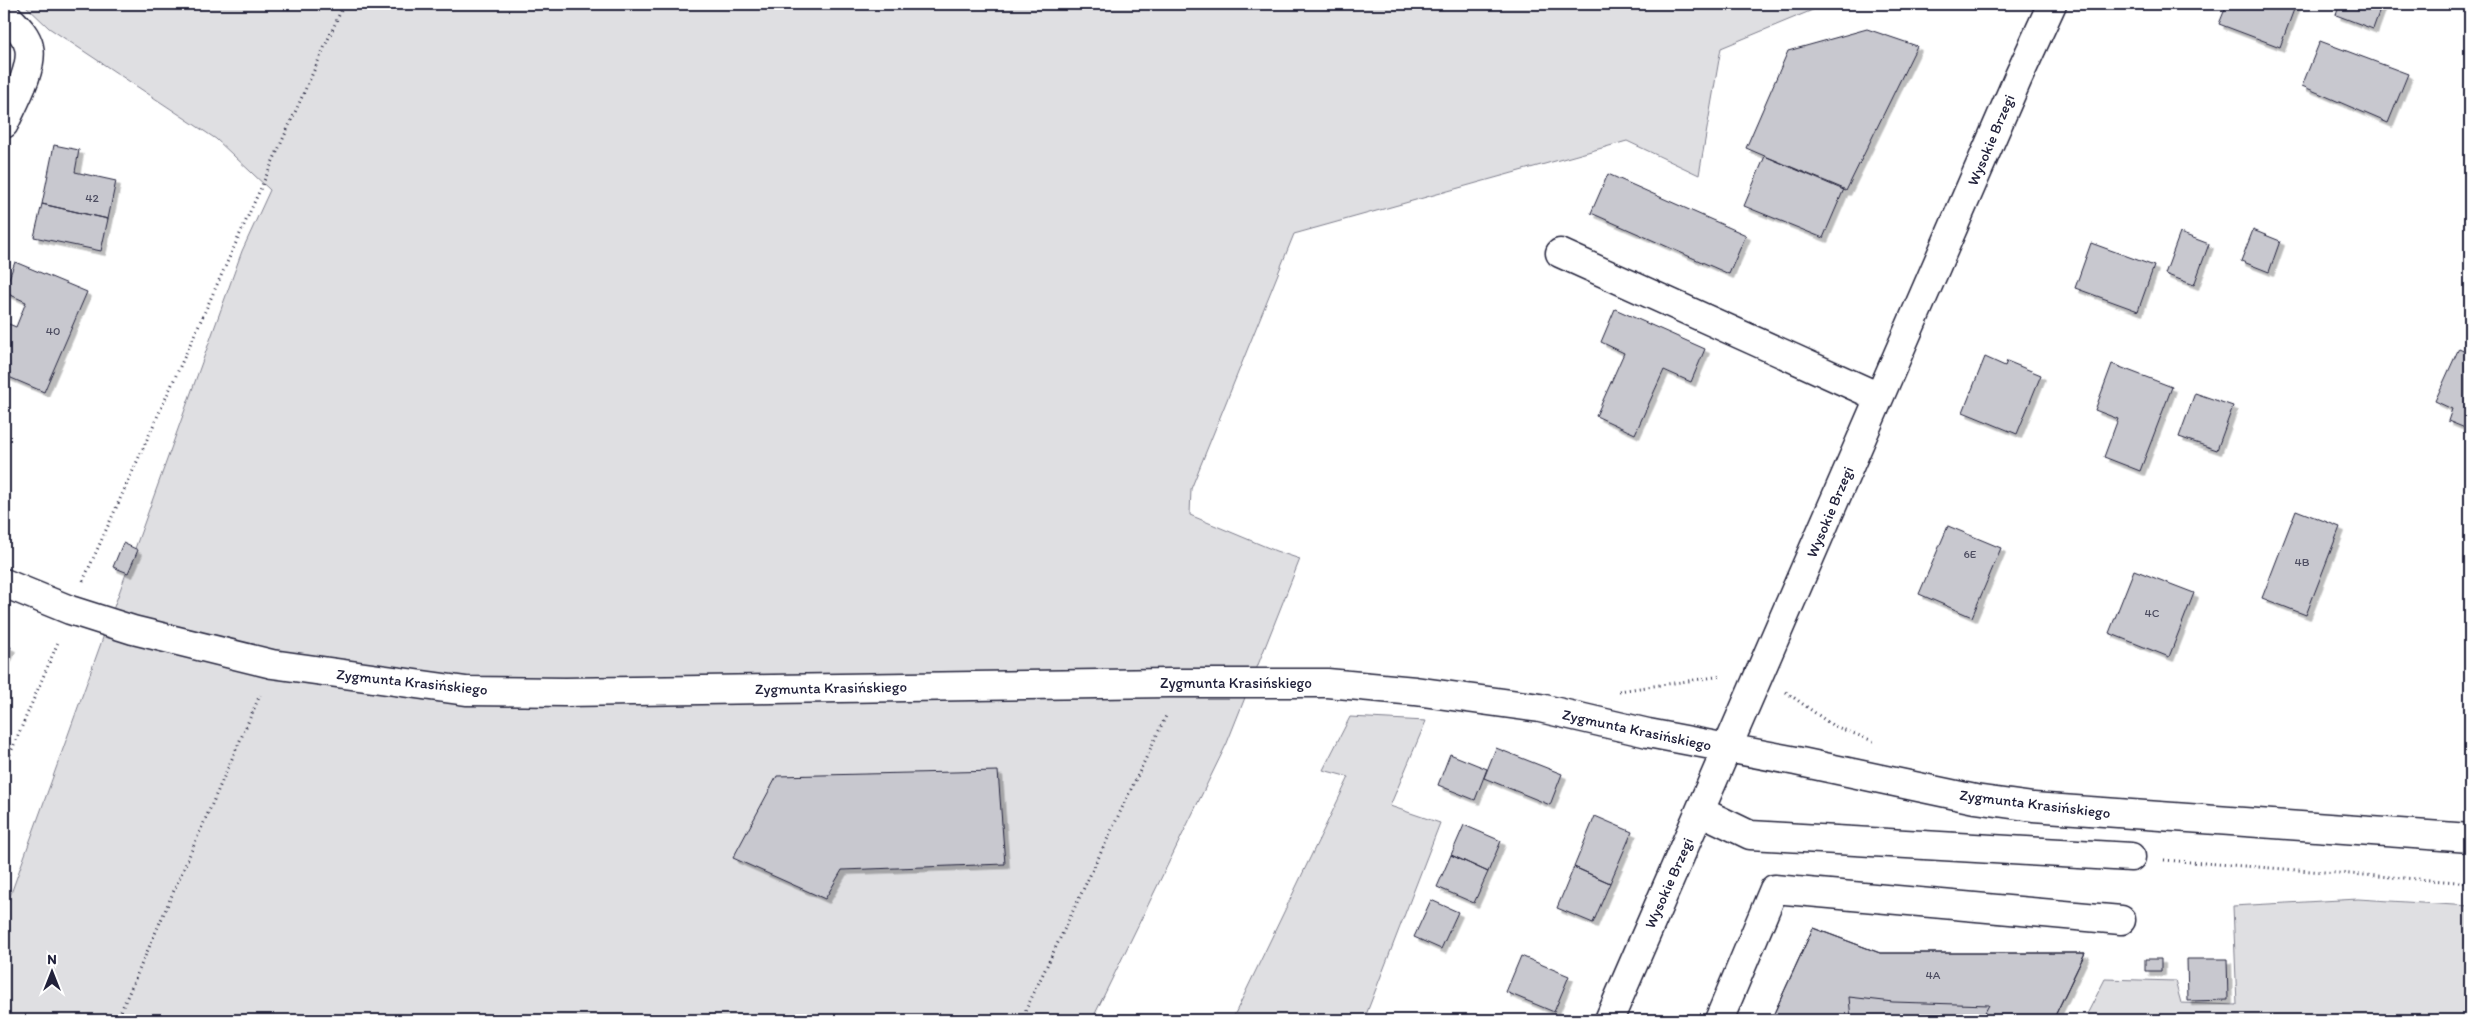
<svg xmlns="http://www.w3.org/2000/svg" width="2474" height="1024" viewBox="0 0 2474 1024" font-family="Itim,sans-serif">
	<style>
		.green { fill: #dfdfe2; stroke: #80808e }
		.building { fill: #c8c8cf; stroke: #22223b; filter: url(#shadow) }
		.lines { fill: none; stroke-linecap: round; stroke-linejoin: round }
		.minor-casing { stroke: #22223b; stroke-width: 31 }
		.path { stroke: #22223b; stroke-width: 3; stroke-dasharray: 1 4; stroke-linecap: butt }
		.minor { stroke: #fff; stroke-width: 28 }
		.labels { text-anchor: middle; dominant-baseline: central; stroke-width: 4; stroke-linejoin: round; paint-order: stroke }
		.number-label { font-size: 12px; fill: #4c4c60 }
		.street-label { font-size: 15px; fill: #22223b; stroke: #fff }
	</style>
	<defs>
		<filter id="shadow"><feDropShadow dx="4.5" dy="4.5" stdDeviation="0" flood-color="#0004"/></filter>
	</defs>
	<rect width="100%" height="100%" fill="#fff"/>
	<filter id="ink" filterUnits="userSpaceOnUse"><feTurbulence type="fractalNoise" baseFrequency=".02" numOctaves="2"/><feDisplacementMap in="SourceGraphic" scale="10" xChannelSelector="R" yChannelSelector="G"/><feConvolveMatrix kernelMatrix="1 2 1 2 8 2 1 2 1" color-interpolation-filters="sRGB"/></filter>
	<g filter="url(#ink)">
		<path class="green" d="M24,4h1803l-106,44 -22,127 -72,-34 -333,93 -103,255 -1,26 86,36 24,8 -73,184 -135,277h-1088v-107l238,-662 28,-61 -54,-51 -167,-111z
			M1350,717l76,4 -36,85 50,17 -76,197h-132l117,-243 -26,-7z
			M2358,899l112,7v114h-386l21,-41 70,2 6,22 56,2 -4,-99z"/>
		<path class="building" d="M2227,4h69l-16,43 -61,-23z
			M2340,4h42l-9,25 -37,-14z
			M1867,29l50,17 -71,145 -100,-43 42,-97z
			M2320,41l88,33 -20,49 -86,-37z
			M54,145l25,5 -4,22 41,9 -8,38 -66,-15z
			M1765,156l79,33 -21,49 -79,-32z
			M1608,174l138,61 -17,39 -138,-61z
			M42,204l66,15 -7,32 -67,-14z
			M2253,230l27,11 -11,31 -28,-11z
			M2180,233l29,11 -15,41 -29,-11z
			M2091,243l63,23 -16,45 -63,-23z
			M15,262l72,30 -43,100 -40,-17v-53l12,5 10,-25 -22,-10z
			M1615,309l90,40 -14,33 -27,-12 -29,64 -39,-18 28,-63 -23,-11z
			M2459,348l11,5v77l-22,-9 4,-12 -17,-8z
			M1985,357l20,9 2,-5 34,14 -24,59 -54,-22z
			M2112,364l60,23 -32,84 -36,-14 14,-38 -23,-9z
			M2195,393l38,13 -16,44 -38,-13z
			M2296,510l44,17 -34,88 -44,-17z
			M1948,526l53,22 -29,69 -53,-23z
			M123,543l15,7 -10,23 -15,-6z
			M2134,570l60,23 -25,64 -60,-24z
			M4,644l7,3 -7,17z
			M1496,748l66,26 -12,31 -66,-27z
			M1450,754l37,15 -12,31 -37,-15z
			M998,771l7,93 -163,6 -17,29 -92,-41 44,-82z
			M1595,816l37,16 -22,51 -36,-16z
			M1464,825l37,16 -13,31 -37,-17z
			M1451,855l37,17 -14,31 -37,-16z
			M1574,867l36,16 -17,40 -36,-15z
			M1431,900l27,12 -17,37 -27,-12z
			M1813,928l67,25h205l-32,67h-72l8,-15 -96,-3 -44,-5 2,23h-80z
			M1813,928l67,25h205l-32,67h-282z
			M1521,956l48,20 -15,36 -48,-20z
			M2145,959h16v12h-16z
			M2187,959h40l1,41 -40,1z"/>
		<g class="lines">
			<g class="minor-casing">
				<path id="minor" d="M4,13c9,10 22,20 25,34 5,21 -16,57 -25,77
					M1560,253l319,144
					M4,583l66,27 63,20 139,34 194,27 99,1 604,-9h158l88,8 125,17 108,25 148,28 179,38 58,8 437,31
					M1700,811l50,24 381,22
					M1609,1020l409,-942 34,-74
					M1719,1020l55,-131 347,31"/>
			</g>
			<path class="path" d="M83,581l261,-577
				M1619,691l103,-15
				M1786,692l46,33 41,16
				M4,768l55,-128
				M2164,860l306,23
				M117,1020l143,-325
				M1021,1020l145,-304"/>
			<use href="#minor" class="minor"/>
		</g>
	</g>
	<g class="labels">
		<g class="number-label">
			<text x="92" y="198">42</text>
			<text x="53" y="331">40</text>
			<text x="1970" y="554">6E</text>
			<text x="2302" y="562">4B</text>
			<text x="2152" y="613">4C</text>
			<text x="1933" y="975">4A</text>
		</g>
		<g class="street-label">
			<text transform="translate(1991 140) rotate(-67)">Wysokie Brzegi</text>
			<text transform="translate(1830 512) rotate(-67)">Wysokie Brzegi</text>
			<text transform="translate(412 682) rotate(6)">Zygmunta Krasińskiego</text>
			<text x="1236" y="683">Zygmunta Krasińskiego</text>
			<text transform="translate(831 688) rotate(-1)">Zygmunta Krasińskiego</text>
			<text transform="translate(1637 730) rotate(12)">Zygmunta Krasińskiego</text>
			<text transform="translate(2035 804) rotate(7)">Zygmunta Krasińskiego</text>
			<text transform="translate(1669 883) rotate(-66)">Wysokie Brzegi</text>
		</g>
	</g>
	<rect width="2474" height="1024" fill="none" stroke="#fff" stroke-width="20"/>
	<rect x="10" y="10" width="2454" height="1004" fill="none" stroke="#22223b" stroke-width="2" filter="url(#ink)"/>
	<g transform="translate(52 972)" stroke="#ffffff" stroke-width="4" paint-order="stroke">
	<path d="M0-4L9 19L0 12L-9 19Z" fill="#22223b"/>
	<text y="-8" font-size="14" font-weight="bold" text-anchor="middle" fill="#22223b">N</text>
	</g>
</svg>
